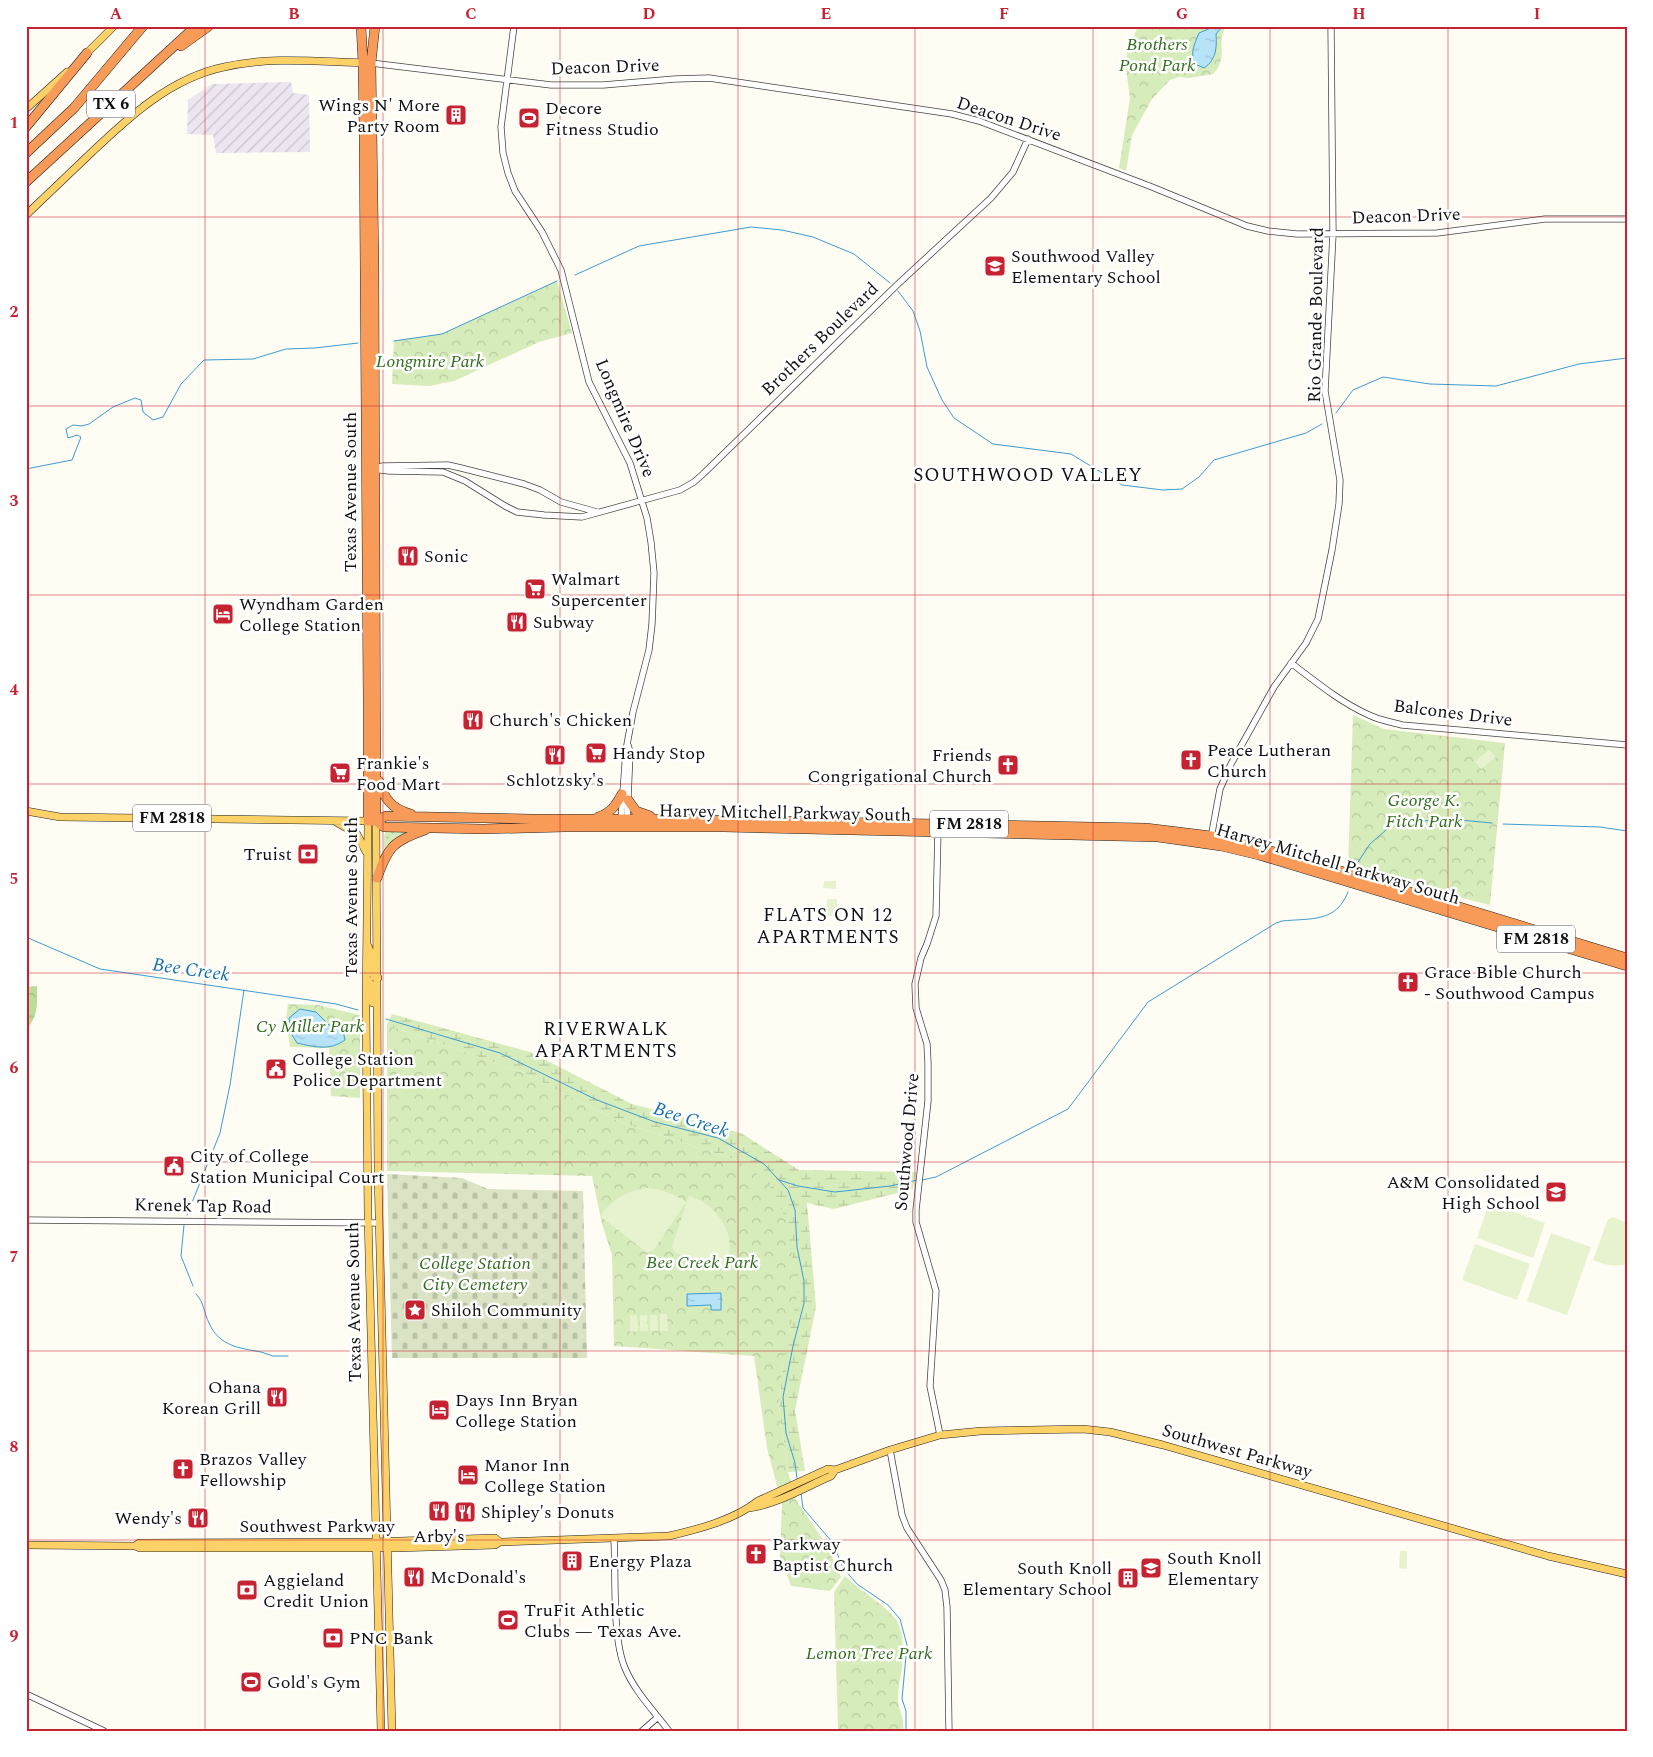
<svg xmlns="http://www.w3.org/2000/svg" width="1653" height="1757" viewBox="0 0 1653 1757" font-family="Spectral,serif">
	<style>
		.industrial { fill: url(#industrial-furrows) }
		.grass { fill: url(#grass-dots) }
		.forest { fill: url(#forest-crowns) }
		.wetland { fill: url(#wetland-marsh) }
		.cemetery { fill: url(#cemetery-stones) }
		.park { fill: url(#park-crowns) }
		.pitch { fill: #e7f3ce }
		.water { fill: url(#water-ripples); stroke: #3b9cd2 }
		.lines { fill: none; stroke-linecap: round; stroke-linejoin: round }
		.stream { stroke: #3b9cd2; stroke-width: 1 }
		.minor-casing { stroke: #444; stroke-width: 7 }
		.major-casing { stroke: #222; stroke-width: 8 }
		.highway-casing { stroke: #222; stroke-width: 10 }
		.minor { stroke: #fff; stroke-width: 5.5 }
		.major { stroke: #fcd167; stroke-width: 7 }
		.highway { stroke: #f89b59; stroke-width: 9 }
		.grid { fill: none; stroke: #c72232; stroke-width: 1; stroke-opacity: 0.55 }
		.labels { text-anchor: middle; dominant-baseline: central; stroke-width: 5; stroke-linejoin: round; paint-order: stroke }
		.shield { fill: #fff; stroke: #585858; stroke-width: 1 }
		.shield-label { font-size: 16px; font-weight: bold; fill: #111 }
		.park-label { font-size: 18px; font-style: italic; fill: #316c1d; stroke: #fff }
		.street-label { font-size: 18px; fill: #111; stroke: #fff }
		.poi-label { font-size: 18px; fill: #111; stroke: #fff; text-anchor: start }
		.neighbourhood-label { font-size: 19px; letter-spacing: 1px; fill: #111; stroke: #fff }
		.water-label { font-size: 19px; font-style: italic; fill: #146ea8; stroke: #fff }
		.neatline { fill: none; stroke: #c72232; stroke-width: 2 }
		.grid-label { font-size: 16px; text-anchor: middle; font-weight: bold; fill: #c72232 }
	</style>
	<defs>
		<pattern id="industrial-furrows" width="10" height="10" patternUnits="userSpaceOnUse" patternTransform="scale(1.25)"><rect width="10" height="10" fill="#ede5ef"/><path d="M-1 1l2-2M0 10L10 0M9 11l2-2" fill="none" stroke="#cac3cc"/></pattern>
		<pattern id="grass-dots" width="8" height="8" patternUnits="userSpaceOnUse" patternTransform="scale(1.25)"><rect width="8" height="8" fill="#d7ecbb"/><path d="M2 2h.1M6 6h.1" fill="none" stroke="#b8c9a0" stroke-width="1.8" stroke-linecap="round"/></pattern>
		<pattern id="forest-crowns" width="20" height="18" patternUnits="userSpaceOnUse" patternTransform="scale(1.25)"><rect width="20" height="18" fill="#bbdd9a"/><path d="M2 6a3 3 0 1 1 6 0M12 15a3 3 0 1 1 6 0" fill="none" stroke="#a0bd84"/></pattern>
		<pattern id="wetland-marsh" width="20" height="14" patternUnits="userSpaceOnUse" patternTransform="scale(1.25)"><rect width="20" height="14" fill="#d7ecbb"/><path d="M1 5h8M5 5V1M11 12h8M15 12V8" fill="none" stroke="#b8c9a0"/></pattern>
		<pattern id="cemetery-stones" width="16" height="16" patternUnits="userSpaceOnUse" patternTransform="scale(1.25)"><rect width="16" height="16" fill="#dae3c3"/><path d="M2 7V4a2 2 0 0 1 4 0v3zM10 15v-3a2 2 0 0 1 4 0v3z" fill="#bac2a6"/></pattern>
		<pattern id="park-crowns" width="20" height="18" patternUnits="userSpaceOnUse" patternTransform="scale(1.25)"><rect width="20" height="18" fill="#d7ecbb"/><path d="M2 6a3 3 0 1 1 6 0M12 15a3 3 0 1 1 6 0" fill="none" stroke="#b8c9a0"/></pattern>
		<pattern id="water-ripples" width="26" height="14" patternUnits="userSpaceOnUse" patternTransform="scale(1.25)"><rect width="26" height="14" fill="#b7e3f8"/><path d="M2 4q2-2 4 0t4 0M15 11q2-2 4 0t4 0" fill="none" stroke="#9cc2d4"/></pattern>
	</defs>
	<rect width="100%" height="100%" fill="#fffcf4"/>
	<path class="industrial" d="M291,82l2,11 16,2 1,57 -94,1 -3,-18 -26,-1 1,-34 24,-16z"/>
	<path class="grass" d="M386,830l25,1 -27,20v-15z"/>
	<path class="forest" d="M37,986c0,19 2,29 -11,44v-43z"/>
	<path class="wetland" d="M392,1014l138,38 102,52 109,29 58,37 117,2 -3,17 -79,20 -27,-6 9,104 -21,103 10,61 -17,1 -9,-64 4,-47 -46,-201 -117,-38 -98,-50 -135,-47z"/>
	<path class="cemetery" d="M387,1174l75,4 26,11 95,2 4,167h-195z"/>
	<path class="park" d="M1138,26h88c-9,15 -1,23 -6,37 -1,4 -4,8 -7,11l-24,4 -10,-1 -9,3 -18,19 -20,36 -6,36 -7,-3 11,-70 -4,-29 1,-16z
		M557,281l15,52 -33,9 -85,39 -25,5 -37,-2 2,-43 48,-7z
		M1353,715l31,14 121,14 -15,162 -142,-36z
		M288,1004l30,1 42,10v83l-29,-2 -2,-48 -39,-1 -4,-27z
		M387,1025l135,47 98,50 117,38 32,24 17,35 12,73 -15,69 -4,47 9,64 8,28 30,44 15,33 -11,14 -39,-5 -11,-30 2,-51 -15,-57 -13,-92 -140,-10 -2,-91 -10,-31 -10,-48 -205,-5z
		M845,1576c15,15 40,28 52,45 7,12 6,33 5,46 -1,10 -4,20 -4,30 -1,12 7,18 5,34h-65l-4,-139z"/>
	<path class="pitch" d="M1489,750l7,7 -15,12 -6,-8z
		M824,881h12v8l-13,-1z
		M827,899h10v17h-11z
		M646,1188c16,1 26,5 40,14l-33,49 -7,1 -46,-36c13,-17 25,-24 46,-28z
		M689,1196c31,10 50,41 36,72l-50,-15 -3,-7z
		M1489,1203l56,20 -12,35 -56,-20z
		M1613,1217l14,6v41c-13,3 -22,1 -34,-4l15,-41z
		M1551,1233l40,14 -24,68 -40,-14z
		M1475,1244l55,20 -13,36 -55,-20z
		M667,1314l1,17h-8v-17z
		M630,1315h7l1,16 -8,1z
		M640,1315h7l1,16h-8z
		M650,1315h7l1,16h-8z
		M1400,1551h7v18l-8,-1z"/>
	<path class="water" d="M1213,27l2,2 6,-1 -5,6c1,14 0,26 -12,34l-9,-4c-5,-12 -1,-19 4,-31z
		M300,1009l16,3 13,13 13,1 3,14c-15,11 -31,7 -48,3l-5,-8 -3,-17z
		M721,1293v17h-10v-5l-24,1v-12z"/>
	<g class="lines">
		<path class="stream" d="M575,275l64,-29 112,-19 31,3 31,7 41,17 36,29
			M898,291l15,20 7,20 7,36 15,33 12,18 39,26 78,10 51,31 41,5 19,-1 17,-12 15,-17 92,-27 16,-9
			M394,341l48,-7 115,-53
			M1336,413l17,-23 30,-13 47,7 66,2 83,-22 48,-6
			M26,469l46,-9 9,-23 -4,-2 -9,3 -2,-9 7,-4 9,1 7,-2 24,-17 22,-9 6,2 2,12 10,8 10,-3 18,-33 23,-24 49,-1 33,-10 29,-1 43,-5
			M1503,824l97,3 27,4
			M1354,868l16,-24 24,-21 56,-4 42,4
			M26,937l74,32 236,35 22,6
			M386,1019l114,34 97,47 58,22 63,16 46,26 24,26 7,20 2,37 7,34v22l-11,43 -10,51 3,36 9,30 2,15
			M779,1180l19,6 37,6 55,-6 28,-6
			M922,1180l14,-3 132,-68 80,-107 128,-79 6,-2c29,-3 54,2 66,-29
			M187,1215l33,-82 10,-48 14,-95
			M184,1225l-3,31 12,30
			M196,1294c8,8 8,19 13,29 10,23 30,25 52,29 4,1 8,3 12,4 5,0 10,0 15,0
			M801,1493l2,15 30,35 10,25 14,16 31,21 12,14 7,26 -5,54 4,12v20"/>
		<g class="minor-casing">
			<path id="minor" d="M514,26l-13,101 2,26 5,20 7,18 27,41 19,38 28,112 41,81 17,55 4,24 3,31 -2,51 -3,26 -16,62 -7,38 -5,71
				M371,63l180,22h52l72,-6 34,-1 243,36 27,7 173,66 95,39 21,5 29,3 140,-1 108,-14h82
				M375,468l8,-2 65,-1 13,3 63,16 16,6 21,12 36,10
				M372,469l17,2 54,1 22,9 40,25 12,6 27,3 38,2 98,-27 14,-8 9,-8 195,-190 93,-86 22,-26 15,-33
				M1291,663c25,19 49,39 78,52 10,5 22,7 33,10l225,20
				M627,820l3,-68 -2,-7
				M938,830l-2,86 -9,28 -6,14 -6,26 1,24 11,36 1,19v38l-12,109v12l20,69 -6,95 10,49
				M1211,838l9,-49 11,-25 43,-77 32,-44 12,-24 14,-69 7,-46 1,-24 -15,-89 8,-157 -2,-208
				M26,1220l353,3
				M890,1450l12,65 5,13 34,52 4,10 2,17 2,124
				M614,1539c2,35 -2,99 11,129 10,24 29,43 44,63
				M26,1694l78,37
				M642,1731l16,-14"/>
		</g>
		<g class="major-casing">
			<path id="major" d="M84,56l30,-30
				M26,109l41,-37
				M26,215c22,-21 44,-42 66,-63 38,-36 79,-74 132,-85 47,-11 97,-5 144,-4
				M26,811l34,6 308,4 -2,189 2,205 13,516
				M376,821l2,353 14,557
				M336,822l21,12 9,18
				M367,944c8,14 2,20 7,33l4,1
				M367,979l6,8v16
				M749,1508c29,-4 56,-21 82,-32l4,-6
				M26,1545l109,1 5,2h256l99,-3 5,-3
				M135,1546l4,-3 229,-1 127,-4 5,4 169,-6c30,-7 65,-16 89,-35l70,-32 7,1 55,-20 50,-15 41,-4 102,-2 27,3 53,13 385,111 79,18"/>
		</g>
		<g class="highway-casing">
			<path id="highway" d="M361,26l2,37 1,68 4,569v121h8l10,-5 146,3h130l484,9 65,8 39,9 98,28 279,85
				M375,26l-4,37 3,203 2,555
				M181,46l28,-20
				M26,127l61,-74
				M26,153l48,-45 69,-82
				M26,182l170,-156
				M379,781c5,18 13,28 32,33
				M628,800l8,11 14,5
				M598,817c13,-4 18,-12 24,-23
				M376,821l8,6 99,2 82,-2h159l434,10 63,9 38,9 368,111
				M377,878c11,-31 16,-37 48,-48"/>
		</g>
		<use href="#minor" class="minor"/>
		<use href="#major" class="major"/>
		<use href="#highway" class="highway"/>
	</g>
	<path class="grid" d="M205,26v1705M383,26v1705M560,26v1705M738,26v1705M915,26v1705M1093,26v1705M1270,26v1705M1448,26v1705M26,217h1601M26,406h1601M26,595h1601M26,784h1601M26,973h1601M26,1162h1601M26,1351h1601M26,1540h1601"/>
	<defs>
		<g id="building-square" transform="scale(1.125)"><rect x="-9" y="-9" width="18" height="18" rx="4" fill="#c72232" stroke="#fff"/><path d="M-4-6H4V6H1V3H-1V6H-4ZM-2.5-4.3h1.7v1.8h-1.7ZM.8-4.3h1.7v1.8H.8ZM-2.5-1h1.7V.8h-1.7ZM.8-1h1.7V.8H.8Z" fill="#fff"/></g>
		<g id="stadium-square" transform="scale(1.125)"><rect x="-9" y="-9" width="18" height="18" rx="4" fill="#c72232" stroke="#fff"/><path d="M0-5a6.5 5 0 1 0 0 10a6.5 5 0 1 0 0-10ZM-3.5-1.8h7v3.6h-7Z" fill="#fff"/></g>
		<g id="school-square" transform="scale(1.125)"><rect x="-9" y="-9" width="18" height="18" rx="4" fill="#c72232" stroke="#fff"/><path d="M0-5L7-2L0 1L-7-2ZM-4 1L0 2.5L4 1V4Q0 6-4 4Z" fill="#fff"/></g>
		<g id="restaurant-square" transform="scale(1.125)"><rect x="-9" y="-9" width="18" height="18" rx="4" fill="#c72232" stroke="#fff"/><path d="M-5-6h1v4h1v-4h1v4h1v-4h1v5L-1.5 .5V6h-2V.5L-5-1ZM5-6V6H3V1.5H1.5Q1.5-4 5-6Z" fill="#fff"/></g>
		<g id="supermarket-square" transform="scale(1.125)"><rect x="-9" y="-9" width="18" height="18" rx="4" fill="#c72232" stroke="#fff"/><path d="M-6-5.5h2.5l.6 2H6L4.5 2H-2.5L-4.4-4H-6ZM-1.5 3.2a1.3 1.3 0 1 0 .1 0ZM3 3.2a1.3 1.3 0 1 0 .1 0Z" fill="#fff"/></g>
		<g id="hotel-square" transform="scale(1.125)"><rect x="-9" y="-9" width="18" height="18" rx="4" fill="#c72232" stroke="#fff"/><path d="M-6-4.5h1.5V1H6V5H4.5V3h-9V5H-6ZM-4 0a1.8 1.8 0 1 1 3.6 0ZM.5 0V-2.5h3Q6-2.5 6 0Z" fill="#fff"/></g>
		<g id="church-square" transform="scale(1.125)"><rect x="-9" y="-9" width="18" height="18" rx="4" fill="#c72232" stroke="#fff"/><path d="M-1.2-6h2.4v3.5h3.3v2.4h-3.3V6h-2.4V-.1h-3.3v-2.4h3.3Z" fill="#fff"/></g>
		<g id="bank-square" transform="scale(1.125)"><rect x="-9" y="-9" width="18" height="18" rx="4" fill="#c72232" stroke="#fff"/><path d="M-6-4H6V4H-6ZM0-2.3a2.3 2.3 0 1 0 0 4.6a2.3 2.3 0 1 0 0-4.6Z" fill="#fff"/></g>
		<g id="civic-square" transform="scale(1.125)"><rect x="-9" y="-9" width="18" height="18" rx="4" fill="#c72232" stroke="#fff"/><path d="M-.6-6.5H3V-4.5H.6V-3L4-1V1h2V6H-6V1h2V-1L-.6-3ZM-1.2 2.5V6h2.4V2.5Z" fill="#fff"/></g>
		<g id="sight-square" transform="scale(1.125)"><rect x="-9" y="-9" width="18" height="18" rx="4" fill="#c72232" stroke="#fff"/><path d="M0-6L1.8-2.2L6-1.7L2.9 1.2L3.7 5.4L0 3.3L-3.7 5.4L-2.9 1.2L-6-1.7L-1.8-2.2Z" fill="#fff"/></g>
	</defs>
	<g fill-rule="evenodd">
		<use href="#building-square" x="456" y="115"/>
		<use href="#stadium-square" x="529" y="118"/>
		<use href="#school-square" x="995" y="266"/>
		<use href="#restaurant-square" x="408" y="556"/>
		<use href="#supermarket-square" x="535" y="589"/>
		<use href="#hotel-square" x="223" y="614"/>
		<use href="#restaurant-square" x="517" y="622"/>
		<use href="#restaurant-square" x="473" y="720"/>
		<use href="#supermarket-square" x="596" y="753"/>
		<use href="#restaurant-square" x="555" y="755"/>
		<use href="#church-square" x="1191" y="760"/>
		<use href="#church-square" x="1008" y="765"/>
		<use href="#supermarket-square" x="340" y="773"/>
		<use href="#bank-square" x="308" y="854"/>
		<use href="#church-square" x="1408" y="982"/>
		<use href="#civic-square" x="276" y="1069"/>
		<use href="#civic-square" x="174" y="1166"/>
		<use href="#school-square" x="1556" y="1192"/>
		<use href="#sight-square" x="415" y="1310"/>
		<use href="#restaurant-square" x="277" y="1397"/>
		<use href="#hotel-square" x="439" y="1410"/>
		<use href="#church-square" x="183" y="1469"/>
		<use href="#hotel-square" x="468" y="1475"/>
		<use href="#restaurant-square" x="439" y="1511"/>
		<use href="#restaurant-square" x="465" y="1512"/>
		<use href="#restaurant-square" x="198" y="1518"/>
		<use href="#church-square" x="756" y="1554"/>
		<use href="#building-square" x="572" y="1561"/>
		<use href="#school-square" x="1151" y="1568"/>
		<use href="#restaurant-square" x="414" y="1577"/>
		<use href="#building-square" x="1128" y="1578"/>
		<use href="#bank-square" x="247" y="1590"/>
		<use href="#stadium-square" x="508" y="1620"/>
		<use href="#bank-square" x="333" y="1638"/>
		<use href="#stadium-square" x="251" y="1682"/>
	</g>
	<g class="labels">
		<g class="shield">
			<rect x="87" y="90.5" width="48" height="27" rx="4"/>
			<rect x="133" y="804.5" width="78" height="27" rx="4"/>
			<rect x="930" y="810.5" width="78" height="27" rx="4"/>
			<rect x="1497" y="925.5" width="78" height="27" rx="4"/>
		</g>
		<g class="shield-label">
			<text x="111" y="104">TX 6</text>
			<text x="172" y="818">FM 2818</text>
			<text x="969" y="824">FM 2818</text>
			<text x="1536" y="939">FM 2818</text>
		</g>
		<g class="park-label">
			<text x="1157" y="44">Brothers<tspan x="1157" dy="21">Pond Park</tspan></text>
			<text x="430" y="361">Longmire Park</text>
			<text x="1424" y="800">George K.<tspan x="1424" dy="21">Fitch Park</tspan></text>
			<text x="310" y="1026">Cy Miller Park</text>
			<text x="702" y="1262">Bee Creek Park</text>
			<text x="475" y="1263">College Station<tspan x="475" dy="21">City Cemetery</tspan></text>
			<text x="869" y="1653">Lemon Tree Park</text>
		</g>
		<g class="street-label">
			<text transform="translate(605 67) rotate(-2)">Deacon Drive</text>
			<text transform="translate(1009 119) rotate(18)">Deacon Drive</text>
			<text transform="translate(1406 216) rotate(-2)">Deacon Drive</text>
			<text transform="translate(1316 315) rotate(-89)">Rio Grande Boulevard</text>
			<text transform="translate(820 339) rotate(-44)">Brothers Boulevard</text>
			<text transform="translate(625 418) rotate(67)">Longmire Drive</text>
			<text transform="translate(350 492) rotate(-90)">Texas Avenue South</text>
			<text transform="translate(1453 713) rotate(7)">Balcones Drive</text>
			<text transform="translate(785 813) rotate(1)">Harvey Mitchell Parkway South</text>
			<text transform="translate(1338 864) rotate(16)">Harvey Mitchell Parkway South</text>
			<text transform="translate(351 897) rotate(-90)">Texas Avenue South</text>
			<text transform="translate(907 1142) rotate(-85)">Southwood Drive</text>
			<text transform="translate(203 1206) rotate(1)">Krenek Tap Road</text>
			<text transform="translate(354 1302) rotate(-91)">Texas Avenue South</text>
			<text transform="translate(1237 1451) rotate(16)">Southwest Parkway</text>
			<text x="317" y="1526">Southwest Parkway</text>
		</g>
		<g class="poi-label">
			<text x="440" y="105" text-anchor="end">Wings N' More<tspan x="440" dy="21">Party Room</tspan></text>
			<text x="545" y="108">Decore<tspan x="545" dy="21">Fitness Studio</tspan></text>
			<text x="1011" y="256">Southwood Valley<tspan x="1011" dy="21">Elementary School</tspan></text>
			<text x="424" y="556">Sonic</text>
			<text x="551" y="579">Walmart<tspan x="551" dy="21">Supercenter</tspan></text>
			<text x="239" y="604">Wyndham Garden<tspan x="239" dy="21">College Station</tspan></text>
			<text x="533" y="622">Subway</text>
			<text x="489" y="720">Church's Chicken</text>
			<text x="1207" y="750">Peace Lutheran<tspan x="1207" dy="21">Church</tspan></text>
			<text x="612" y="753">Handy Stop</text>
			<text x="992" y="755" text-anchor="end">Friends<tspan x="992" dy="21">Congrigational Church</tspan></text>
			<text x="356" y="763">Frankie's<tspan x="356" dy="21">Food Mart</tspan></text>
			<text x="555" y="780" text-anchor="middle">Schlotzsky's</text>
			<text x="292" y="854" text-anchor="end">Truist</text>
			<text x="1424" y="972">Grace Bible Church<tspan x="1424" dy="21">- Southwood Campus</tspan></text>
			<text x="292" y="1059">College Station<tspan x="292" dy="21">Police Department</tspan></text>
			<text x="190" y="1156">City of College<tspan x="190" dy="21">Station Municipal Court</tspan></text>
			<text x="1540" y="1182" text-anchor="end">A&amp;M Consolidated<tspan x="1540" dy="21">High School</tspan></text>
			<text x="431" y="1310">Shiloh Community</text>
			<text x="261" y="1387" text-anchor="end">Ohana<tspan x="261" dy="21">Korean Grill</tspan></text>
			<text x="455" y="1400">Days Inn Bryan<tspan x="455" dy="21">College Station</tspan></text>
			<text x="199" y="1459">Brazos Valley<tspan x="199" dy="21">Fellowship</tspan></text>
			<text x="484" y="1465">Manor Inn<tspan x="484" dy="21">College Station</tspan></text>
			<text x="481" y="1512">Shipley's Donuts</text>
			<text x="182" y="1518" text-anchor="end">Wendy's</text>
			<text x="439" y="1536" text-anchor="middle">Arby's</text>
			<text x="772" y="1544">Parkway<tspan x="772" dy="21">Baptist Church</tspan></text>
			<text x="1167" y="1558">South Knoll<tspan x="1167" dy="21">Elementary</tspan></text>
			<text x="588" y="1561">Energy Plaza</text>
			<text x="1112" y="1568" text-anchor="end">South Knoll<tspan x="1112" dy="21">Elementary School</tspan></text>
			<text x="430" y="1577">McDonald's</text>
			<text x="263" y="1580">Aggieland<tspan x="263" dy="21">Credit Union</tspan></text>
			<text x="524" y="1610">TruFit Athletic<tspan x="524" dy="21">Clubs — Texas Ave.</tspan></text>
			<text x="349" y="1638">PNC Bank</text>
			<text x="267" y="1682">Gold's Gym</text>
		</g>
		<g class="neighbourhood-label">
			<text x="1028" y="475">SOUTHWOOD VALLEY</text>
			<text x="828" y="915">FLATS ON 12<tspan x="828" dy="22">APARTMENTS</tspan></text>
			<text x="606" y="1029">RIVERWALK<tspan x="606" dy="22">APARTMENTS</tspan></text>
		</g>
		<g class="water-label">
			<text transform="translate(191 970) rotate(8)">Bee Creek</text>
			<text transform="translate(691 1120) rotate(18)">Bee Creek</text>
		</g>
	</g>
	<rect width="1653" height="1757" fill="none" stroke="#ffffff" stroke-width="55"/>
	<rect x="28" y="28" width="1598" height="1702" class="neatline"/>
	<g class="grid-label">
		<text x="116" y="19">A</text>
		<text x="294" y="19">B</text>
		<text x="471" y="19">C</text>
		<text x="649" y="19">D</text>
		<text x="826" y="19">E</text>
		<text x="1004" y="19">F</text>
		<text x="1182" y="19">G</text>
		<text x="1359" y="19">H</text>
		<text x="1537" y="19">I</text>
		<text x="14" y="128">1</text>
		<text x="14" y="317">2</text>
		<text x="14" y="506">3</text>
		<text x="14" y="695">4</text>
		<text x="14" y="884">5</text>
		<text x="14" y="1073">6</text>
		<text x="14" y="1262">7</text>
		<text x="14" y="1452">8</text>
		<text x="14" y="1641">9</text>
	</g>
</svg>
